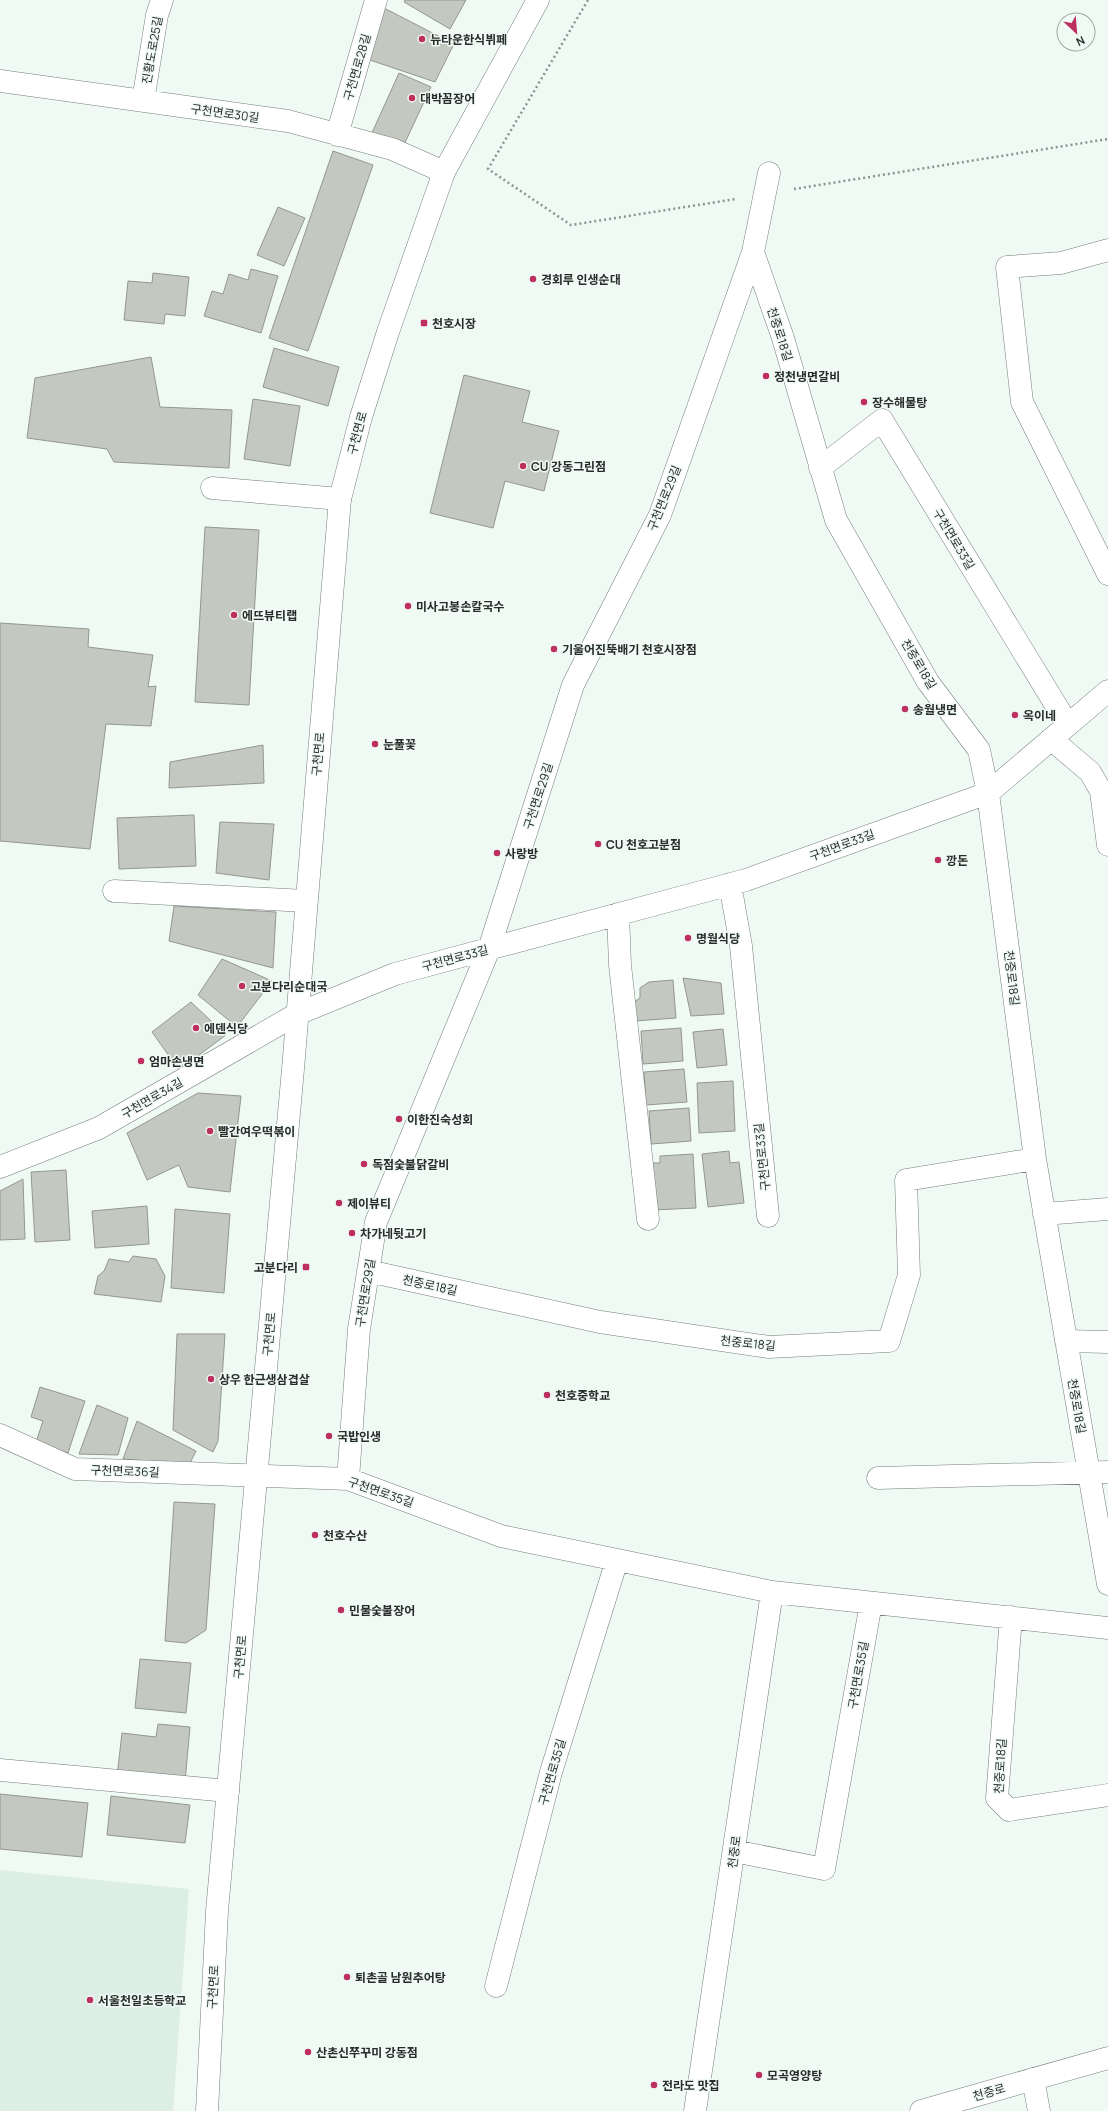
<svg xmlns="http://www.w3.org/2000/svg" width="1108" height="2111" viewBox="0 0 1108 2111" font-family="Manrope,'Noto Sans KR',sans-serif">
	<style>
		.built { fill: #dceee5 }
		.building { fill: #c3c8c0; stroke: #93978f }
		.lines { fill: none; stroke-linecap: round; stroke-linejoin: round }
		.street-casing { stroke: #757d79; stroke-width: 23 }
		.secondary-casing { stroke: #757d79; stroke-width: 23 }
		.path { stroke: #8b928f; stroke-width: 2.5; stroke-dasharray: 2 3; stroke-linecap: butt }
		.street { stroke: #fff; stroke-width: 22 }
		.secondary { stroke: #fff; stroke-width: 22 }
		.poi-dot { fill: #bc2f5e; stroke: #f0faf5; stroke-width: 1.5 }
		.labels { text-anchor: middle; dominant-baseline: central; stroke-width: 3; stroke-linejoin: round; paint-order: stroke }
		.poi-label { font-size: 12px; font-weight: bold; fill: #282c2a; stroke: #f0faf5; text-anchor: start }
		.street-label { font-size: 12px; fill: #282c2a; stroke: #f0faf5 }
	</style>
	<rect width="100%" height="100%" fill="#f0faf5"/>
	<path class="built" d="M0,1870l189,19 -16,222h-173z"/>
	<path class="building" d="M405,0h61l-16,29 -46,-27z
		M382,7l72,37 -19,38 -68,-23z
		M399,73l32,14 -29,62 -31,-14z
		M333,151l40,14 -65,186 -39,-13z
		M278,207l27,11 -21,48 -27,-11z
		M251,269l27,7 -17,57 -57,-17 8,-25 11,3 6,-20 19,6z
		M153,273l36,4 -4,39 -20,-2 -1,10 -40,-4 4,-39 24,2z
		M274,348l65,19 -11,39 -65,-19z
		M151,357l9,50 72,3 -3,58 -115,-6 -7,-13 -80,-11 8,-60z
		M464,375l66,16 -8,31 37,9 -15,60 -39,-10 -12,47 -63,-15z
		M253,399l47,7 -10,60 -46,-7z
		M205,527l54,3 -10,175 -54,-3z
		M0,623l89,6 -1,18 65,8 -5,32 8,-1 -5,40 -45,-2 -16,125 -90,-8z
		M263,745l1,38 -95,5 1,-26z
		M194,815l2,51 -77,3 -2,-51z
		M220,822l54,2 -5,56 -53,-7z
		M174,906l102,6 -3,56 -104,-27z
		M222,959l50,22 -35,46 -39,-32z
		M683,978l38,5 3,31 -33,2z
		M673,980l3,38 -41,3 -1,-19 6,-4v-10l9,-6z
		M191,1002l35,33 -47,35 -27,-38z
		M681,1028l2,33 -40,3 -2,-33z
		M723,1029l4,36 -30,3 -4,-36z
		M684,1069l3,33 -41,3 -2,-33z
		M733,1081l2,50 -36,2 -2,-50z
		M198,1093l43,3 -11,96 -42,-5 -9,-22 -32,15 -20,-47z
		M689,1108l2,33 -40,3 -2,-33z
		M729,1151l1,12 9,-1 5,41 -36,4 -6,-53z
		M693,1154l3,54 -43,2 -2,-47h9v-7z
		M66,1170l4,70 -35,2 -4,-70z
		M23,1179l2,60 -25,1v-49z
		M147,1206l2,38 -54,4 -3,-37z
		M175,1209l55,5 -6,79 -53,-5z
		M133,1256l23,3 9,17 -4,26 -67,-8 4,-18 6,-5 5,-12 20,3z
		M177,1334h48l-7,107 -5,11 -40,-22z
		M40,1387l45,14 -17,52 -32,-11 7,-21 -12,-4z
		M97,1405l31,13 -10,37 -39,-1z
		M137,1421l59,30 -7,14 -66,-6z
		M174,1502l41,2 -9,126 -20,13 -21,-2z
		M140,1659l51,4 -5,50 -51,-5z
		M158,1724l32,3 -5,55 -68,-6 5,-43 34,4z
		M0,1794l88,9 -6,54 -82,-8z
		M111,1796l79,9 -5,38 -78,-8z"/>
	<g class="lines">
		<g class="street-casing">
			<path id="street" d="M0,81l288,40 104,28 52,23
				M143,101l14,-86 5,-15
				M337,135l39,-135
				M1108,250l-47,13 -54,4 15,135 86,172
				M753,252l30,86 53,182 92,162 51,68 9,43 47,366 73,425
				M820,468l62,-48 186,305
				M212,488l128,11
				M1051,739l39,33 11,19 7,54
				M730,884l11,62 27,270
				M114,891l192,10
				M618,914l2,51 28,254
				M0,1167l99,-39 198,-114 98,-40 351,-94 242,-87 120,-102
				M1044,1214l64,-5
				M368,1271l232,51 169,25 120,-6 20,-66 -3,-95 129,-21
				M1066,1341l42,1
				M0,1435l75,34 273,10 153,57 271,56 336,36
				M878,1478l230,-6
				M348,1479l11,-150 17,-107 113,-273 84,-264 87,-170 93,-263 16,-79
				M1011,1617l-14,181 12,12 99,-15
				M0,1770l228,21
				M734,1851l90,18 47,-266
				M496,1986l55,-214 66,-212
				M1033,2079l6,32
				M695,2111l77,-519"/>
		</g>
		<g class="secondary-casing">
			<path id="secondary" d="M207,2111l10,-200 76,-842 47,-570 21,-82 27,-85 56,-160 94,-172
				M921,2111l187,-53"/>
		</g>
		<path class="path" d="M588,0l-100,169 83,56 165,-26
			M794,189l314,-50"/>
		<use href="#street" class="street"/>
		<use href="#secondary" class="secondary"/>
	</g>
	<g class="poi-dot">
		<circle cx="422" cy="39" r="4"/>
		<circle cx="412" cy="98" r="4"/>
		<circle cx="533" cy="279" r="4"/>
		<rect x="420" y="319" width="8" height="8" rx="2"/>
		<circle cx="766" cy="376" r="4"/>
		<circle cx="864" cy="402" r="4"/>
		<circle cx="523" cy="466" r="4"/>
		<circle cx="408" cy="606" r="4"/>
		<circle cx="234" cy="615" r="4"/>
		<circle cx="554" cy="649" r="4"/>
		<circle cx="905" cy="709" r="4"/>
		<circle cx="1015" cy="715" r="4"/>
		<circle cx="375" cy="744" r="4"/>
		<circle cx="598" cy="844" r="4"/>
		<circle cx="497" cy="853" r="4"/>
		<circle cx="938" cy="860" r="4"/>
		<circle cx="688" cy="938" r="4"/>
		<circle cx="242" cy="986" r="4"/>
		<circle cx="196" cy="1028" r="4"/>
		<circle cx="141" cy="1061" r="4"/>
		<circle cx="399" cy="1119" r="4"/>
		<circle cx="210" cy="1131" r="4"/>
		<circle cx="364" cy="1164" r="4"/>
		<circle cx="339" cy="1203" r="4"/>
		<circle cx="352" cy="1233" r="4"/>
		<rect x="302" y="1263" width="8" height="8" rx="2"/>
		<circle cx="211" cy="1379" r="4"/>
		<circle cx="547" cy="1395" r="4"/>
		<circle cx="329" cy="1436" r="4"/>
		<circle cx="315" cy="1535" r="4"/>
		<circle cx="341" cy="1610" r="4"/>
		<circle cx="347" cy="1977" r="4"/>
		<circle cx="90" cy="2000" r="4"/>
		<circle cx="308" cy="2052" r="4"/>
		<circle cx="759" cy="2075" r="4"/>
		<circle cx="654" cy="2085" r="4"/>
	</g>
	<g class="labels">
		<g class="poi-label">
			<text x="430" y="39">뉴타운한식뷔페</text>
			<text x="420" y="98">대박꼼장어</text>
			<text x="541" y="279">경회루 인생순대</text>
			<text x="432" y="323">천호시장</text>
			<text x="774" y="376">정천냉면갈비</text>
			<text x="872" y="402">장수해물탕</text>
			<text x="531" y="466">CU 강동그린점</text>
			<text x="416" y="606">미사고봉손칼국수</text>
			<text x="242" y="615">에뜨뷰티랩</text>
			<text x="562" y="649">기울어진뚝배기 천호시장점</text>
			<text x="913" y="709">송월냉면</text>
			<text x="1023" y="715">옥이네</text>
			<text x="383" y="744">눈풀꽃</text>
			<text x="606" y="844">CU 천호고분점</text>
			<text x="505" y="853">사랑방</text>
			<text x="946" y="860">깡돈</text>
			<text x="696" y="938">명월식당</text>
			<text x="250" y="986">고분다리순대국</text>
			<text x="204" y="1028">에덴식당</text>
			<text x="149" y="1061">엄마손냉면</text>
			<text x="407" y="1119">이한진숙성회</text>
			<text x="218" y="1131">빨간여우떡볶이</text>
			<text x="372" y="1164">독점숯불닭갈비</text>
			<text x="347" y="1203">제이뷰티</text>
			<text x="360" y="1233">차가네뒷고기</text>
			<text x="298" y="1267" text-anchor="end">고분다리</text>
			<text x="219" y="1379">상우 한근생삼겹살</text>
			<text x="555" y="1395">천호중학교</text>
			<text x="337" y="1436">국밥인생</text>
			<text x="323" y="1535">천호수산</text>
			<text x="349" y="1610">민물숯불장어</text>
			<text x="355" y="1977">퇴촌골 남원추어탕</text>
			<text x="98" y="2000">서울천일초등학교</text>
			<text x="316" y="2052">산촌신쭈꾸미 강동점</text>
			<text x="767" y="2075">모곡영양탕</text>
			<text x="662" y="2085">전라도 맛집</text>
		</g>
		<g class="street-label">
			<text transform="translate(152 50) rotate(-80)">진황도로25길</text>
			<text transform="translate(357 67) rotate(-74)">구천면로28길</text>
			<text transform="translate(225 113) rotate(8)">구천면로30길</text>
			<text transform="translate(780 334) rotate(72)">천중로18길</text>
			<text transform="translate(357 433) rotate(-75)">구천면로</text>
			<text transform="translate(664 498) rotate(-68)">구천면로29길</text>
			<text transform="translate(954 539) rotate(59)">구천면로33길</text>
			<text transform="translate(919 664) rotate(59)">천중로18길</text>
			<text transform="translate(318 754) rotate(-85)">구천면로</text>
			<text transform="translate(538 796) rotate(-72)">구천면로29길</text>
			<text transform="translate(842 845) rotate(-20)">구천면로33길</text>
			<text transform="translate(455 958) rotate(-15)">구천면로33길</text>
			<text transform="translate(1012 978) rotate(83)">천중로18길</text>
			<text transform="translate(152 1098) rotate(-30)">구천면로34길</text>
			<text transform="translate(762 1157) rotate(-96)">구천면로33길</text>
			<text transform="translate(430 1285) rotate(12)">천중로18길</text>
			<text transform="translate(365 1293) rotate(-81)">구천면로29길</text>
			<text transform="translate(269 1334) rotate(-85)">구천면로</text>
			<text transform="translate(748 1343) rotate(6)">천중로18길</text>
			<text transform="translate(1077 1406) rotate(80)">천중로18길</text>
			<text transform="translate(125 1471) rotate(2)">구천면로36길</text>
			<text transform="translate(381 1492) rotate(19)">구천면로35길</text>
			<text transform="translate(240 1657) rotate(-85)">구천면로</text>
			<text transform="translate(858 1675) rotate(-80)">구천면로35길</text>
			<text transform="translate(1000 1766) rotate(-87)">천중로18길</text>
			<text transform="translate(552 1772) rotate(-74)">구천면로35길</text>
			<text transform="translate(734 1852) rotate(-82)">천중로</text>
			<text transform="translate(213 1987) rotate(-87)">구천면로</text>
			<text transform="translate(989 2092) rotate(-16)">천중로</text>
		</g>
	</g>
	<g transform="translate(1076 32) rotate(154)"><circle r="19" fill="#f0faf5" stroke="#a0a8a4"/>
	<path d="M0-3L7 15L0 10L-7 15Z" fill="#bc2f5e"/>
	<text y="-6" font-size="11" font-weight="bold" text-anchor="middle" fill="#282c2a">N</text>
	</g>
</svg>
